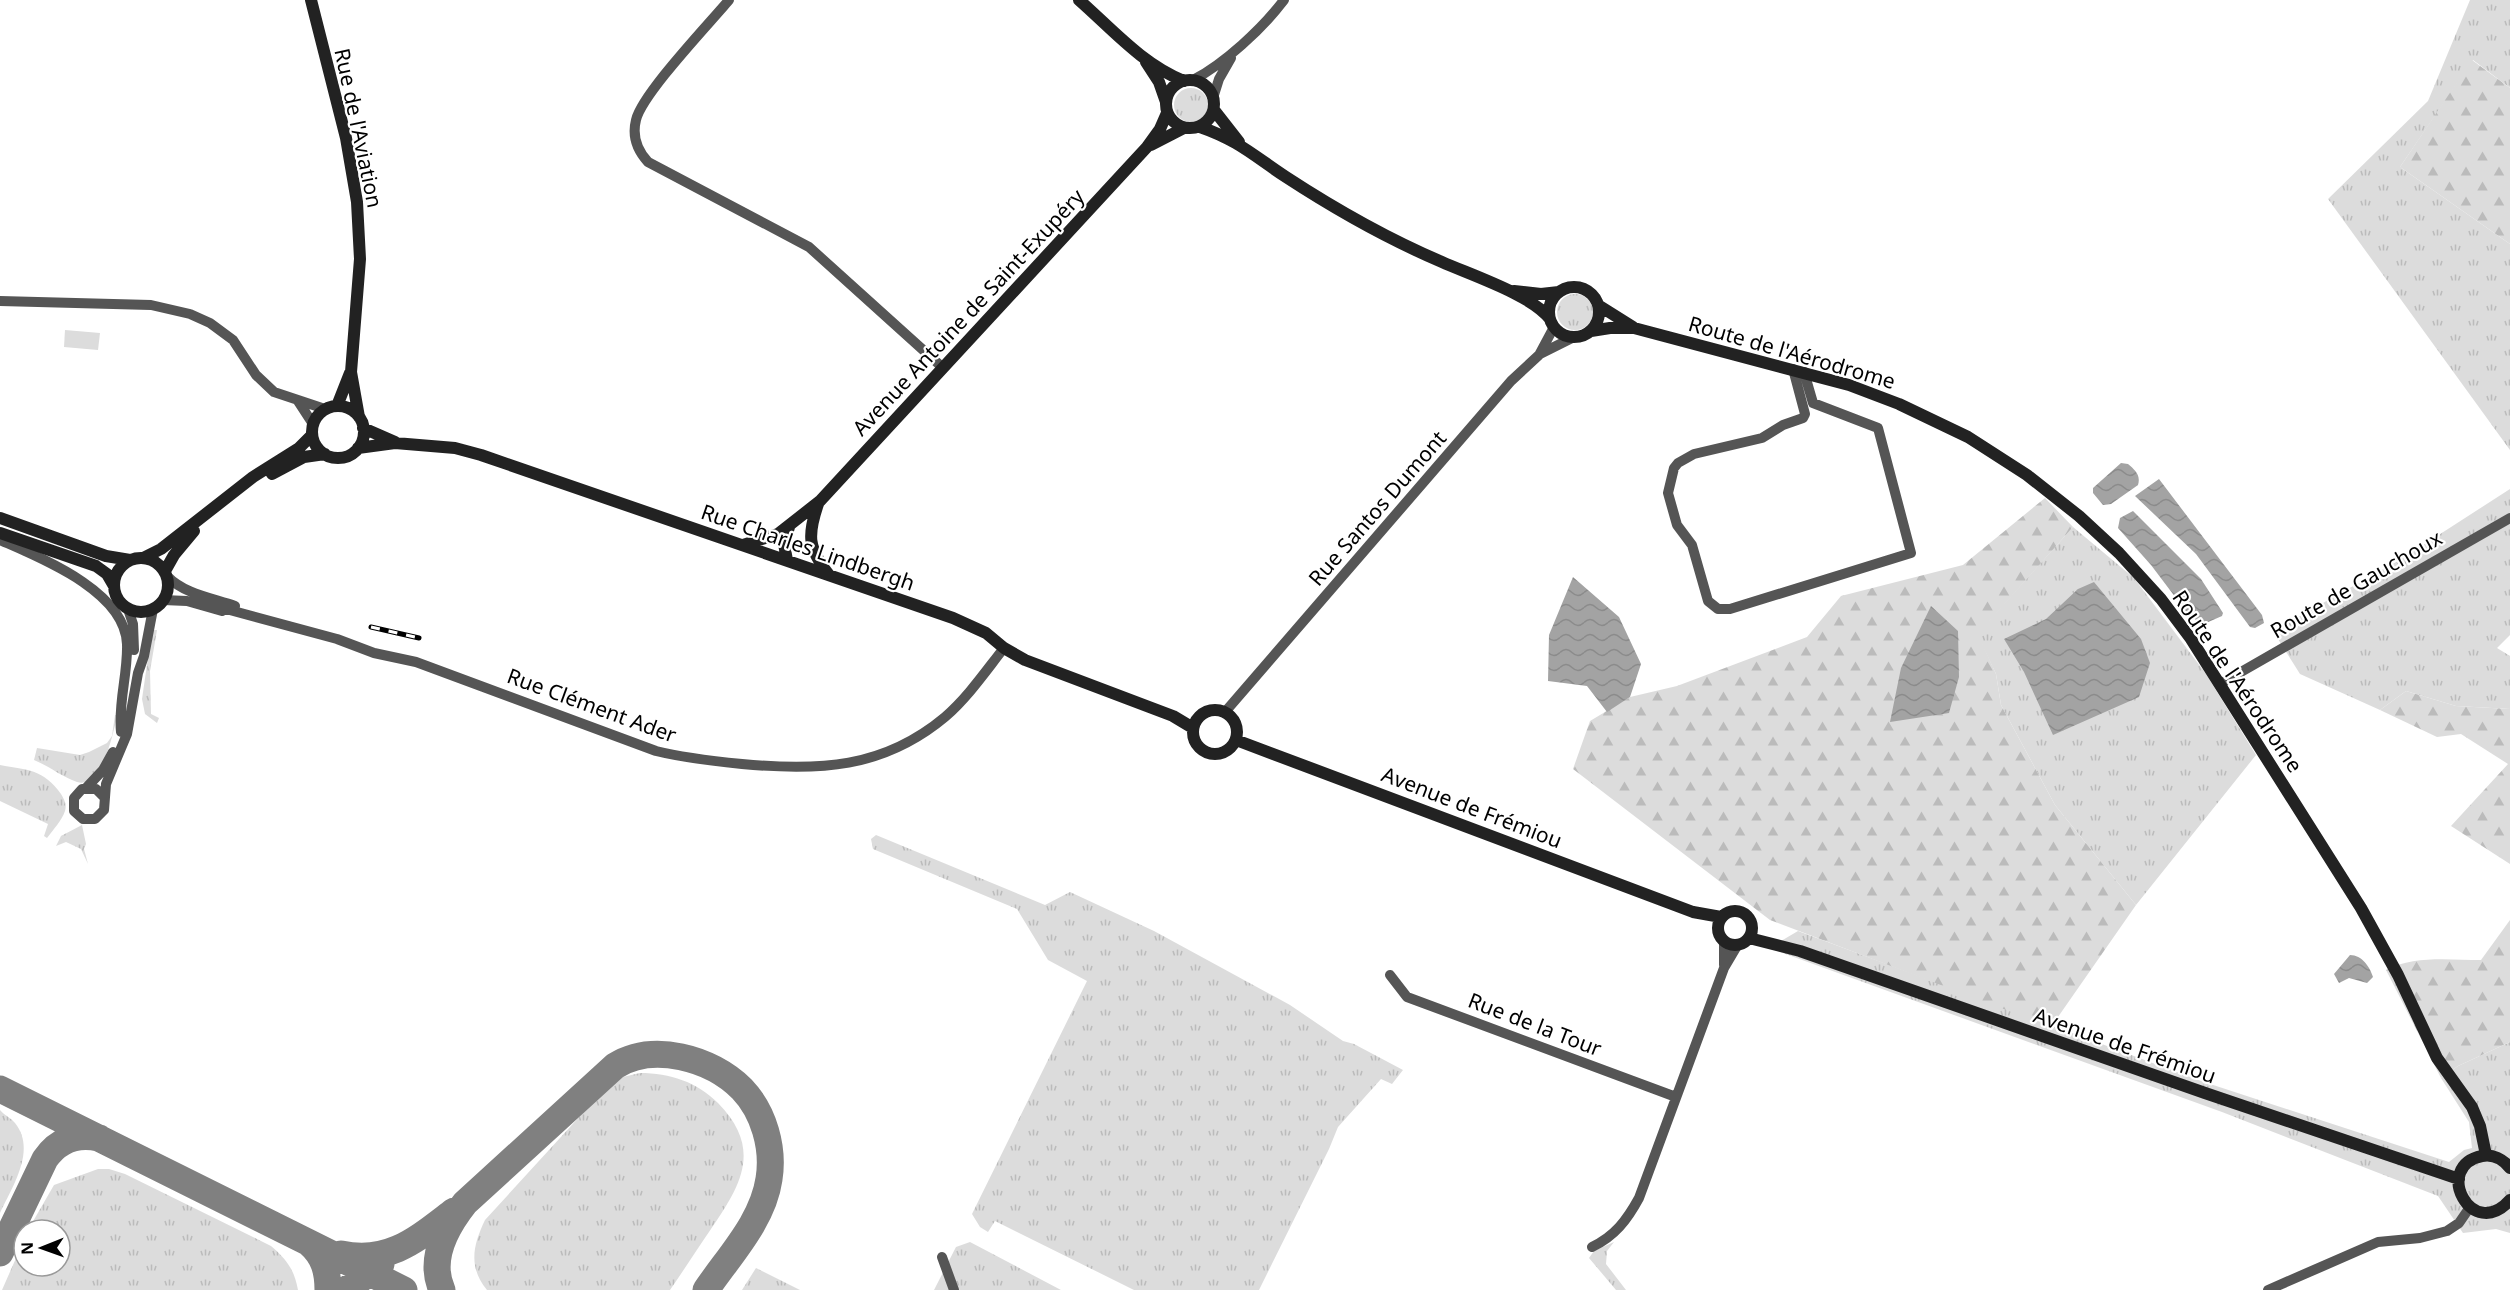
<svg xmlns="http://www.w3.org/2000/svg" width="2510" height="1290" viewBox="0 0 2510 1290" font-family="'Noto Sans',sans-serif">
	<style>
		.grass { fill: url(#grass-tufts) }
		.forest { fill: url(#forest-firs) }
		.garden { fill: #dcdcdc }
		.water { fill: url(#water-waves) }
		.lines { fill: none; stroke-linecap: round; stroke-linejoin: round }
		.taxiway { stroke: #808080; stroke-width: 27 }
		.street { stroke: #555; stroke-width: 10 }
		.secondary { stroke: #222; stroke-width: 12 }
		.rail-casing { stroke: #000; stroke-width: 5 }
		.rail { stroke: #fff; stroke-width: 3; stroke-dasharray: 9; stroke-linecap: butt }
		.labels { text-anchor: middle; dominant-baseline: central; stroke-width: 4.5; stroke-linejoin: round; paint-order: stroke }
		.street-label { font-size: 21px; fill: #000; stroke: #fff }
	</style>
	<defs>
		<pattern id="grass-tufts" width="24" height="20" patternUnits="userSpaceOnUse" patternTransform="scale(1.5)"><rect width="24" height="20" fill="#dcdcdc"/><path d="M3 7l-1-3M5 7V3M7 7l1-3M15 17l-1-3M17 17v-4M19 17l1-3" fill="none" stroke="#bbb"/></pattern>
		<pattern id="forest-firs" width="22" height="20" patternUnits="userSpaceOnUse" patternTransform="scale(1.5)"><rect width="22" height="20" fill="#dcdcdc"/><path d="M5 1l3.5 6h-7zM16 11l3.5 6h-7z" fill="#bbb"/></pattern>
		<pattern id="water-waves" width="16" height="10" patternUnits="userSpaceOnUse" patternTransform="scale(1.5)"><rect width="16" height="10" fill="#a3a3a3"/><path d="M0 5q4-4 8 0t8 0" fill="none" stroke="#8b8b8b"/></pattern>
	</defs>
	<rect width="100%" height="100%" fill="#fff"/>
	<path class="grass" d="M2470,0h40v88l-37,-28 -73,107 110,77v206l-182,-251 100,-98z
		M1174 105a17 17 0 1 1 34 0a17 17 0 1 1-34 0Z
		M1557 312a18 18 0 1 1 36 0a18 18 0 1 1-36 0Z
		M2510,489v146l-13,13 13,8v53l-54,-3 -50,-15 -26,19 -80,-36 -27,-43 130,-73z
		M2073,527l61,51 72,96 50,81 -120,150 -81,-100 -54,-100 -5,-31 -19,-40z
		M152,630h5l-7,41 1,43 8,4 -2,5 -12,-9 -3,-15z
		M115,715h2c-3,16 -15,75 -40,67 -15,-5 -28,-16 -43,-22l3,-12 43,7 9,-3 18,-9 5,-7z
		M0,765c28,5 43,4 61,29 3,5 6,10 4,17 -3,9 -12,19 -18,27l-3,-2 4,-12 -48,-23z
		M82,825l4,19 -2,5 4,15 -7,-15 -15,-7 -10,4 5,-10z
		M876,835l169,70 25,-13 84,39 136,74 53,36 11,3 49,26 -11,14 -11,-5 -43,48 -9,22 -70,141h-125l-139,-69 -7,11 -8,-5 -8,-13 115,-233 -39,-21 -31,-51 -144,-60 -2,-10z
		M1798,931l403,150 248,81 15,-12 8,-2 -3,-26 -28,-44 17,-12 52,-24v191l-14,-4 -33,4 -25,-37 -216,-84 -453,-164z
		M640,1073c30,0 57,9 78,30 45,46 23,82 -7,126 -14,20 -27,41 -41,61h-183c-19,-23 -14,-45 -2,-70l129,-141z
		M0,1110c4,5 11,8 15,13 22,27 -3,64 -15,90z
		M98,1169h11l16,5 146,72c16,14 23,23 27,44h-296l22,-50v26h36v-36h-32l26,-45z
		M970,1242l91,48h-127l22,-43z
		M1614,1242l-7,9 -1,13 20,26h-10l-27,-32 5,-7z
		M756,1268l44,22h-58z"/>
	<path class="forest" d="M2472,60l38,28v156l-110,-77z
		M2045,498l28,29 -95,107 18,40 5,31 54,100 81,100 -85,122 -281,-107 -197,-151 17,-48 40,-24 47,-11 130,-49 34,-41 122,-31z
		M2406,691l50,15 54,3v155l-59,-38 57,-62 -47,-30 -24,3 -57,-27z
		M2510,920v122l-52,24 -17,12 -55,-108c28,-15 64,-10 95,-10z"/>
	<path class="garden" d="M65,330l35,3 -2,17 -34,-3z"/>
	<path class="water" d="M2121,463l7,1c7,6 13,11 10,21l-27,19 -8,1 -10,-12v-5z
		M2159,479l103,136 2,8 -9,5 -5,-1 -54,-73 -61,-58z
		M2133,511l68,68 22,34 -1,3 -16,7h-6l-12,-9 -37,-49 -33,-37 2,-10z
		M1573,577l46,40 22,47 -11,33 -23,15 -20,-26 -39,-5 1,-46z
		M2094,582l47,57 9,24 -11,34 -86,38 -29,-63 -20,-33 42,-20 32,-30z
		M1931,606l27,25 1,46 -10,36 -59,9 11,-54z
		M2350,955c12,0 20,12 23,22l-6,6 -18,-5 -10,5 -5,-9z"/>
	<g class="lines">
		<path class="taxiway" d="M0,1089l404,201
			M309,1243c15,13 19,28 19,47
			M0,1253l45,-94c13,-19 32,-26 54,-21
			M341,1254c49,10 76,-15 113,-43
			M346,1290l35,-26
			M442,1290c-14,-31 4,-63 23,-87l150,-137c38,-24 96,-8 127,23 22,23 32,59 27,90 -6,42 -40,77 -63,111"/>
		<path class="street" d="M729,0c-20,24 -87,94 -93,120 -4,16 1,30 12,42l161,85 133,120
			M1193,80c31,-16 69,-51 91,-80
			M1213,98l6,-19 12,-21
			M0,301l151,4 39,9 20,9 23,17 23,35 18,17 51,17
			M1540,354l32,-16
			M1793,369l12,45 -2,4 -20,7 -21,13 -68,16 -16,9 -4,5 -6,25 9,32 15,20 16,56 10,8h12l181,-56 -33,-125 -65,-25 -9,-31
			M298,401l15,23
			M0,540c41,18 125,51 127,104 1,30 -9,58 -6,88
			M167,576c17,18 45,22 68,30
			M163,600l24,1 35,10 4,-2 111,30 37,14 42,9 240,89c28,7 56,10 86,13 76,7 141,5 203,-47 23,-20 40,-45 59,-69
			M128,609l5,15 1,26
			M2220,684l290,-166
			M1225,712l286,-331 28,-26 15,-28
			M87,787l16,-17 10,-18
			M104,797l-8,-8h-14l-8,9v13l9,8h12l9,-9 2,-26 21,-50 11,-61 6,-17 9,-47
			M1724,942v23
			M1390,975l17,22 269,100
			M1592,1247c23,-11 35,-27 47,-49l85,-230 13,-22
			M942,1257l12,33
			M2268,1290l110,-48 42,-4 27,-7 12,-8 11,-16"/>
		<path class="secondary" d="M311,0l35,138 11,64 3,57 -9,113 8,45
			M1079,0c33,29 64,65 105,81
			M1146,62l13,20 7,20
			M1166 104a24 24 0 1 1 48 0a24 24 0 1 1-48 0Z
			M1214,110l25,32
			M1200,127c38,13 54,29 86,50 49,32 102,62 156,85 29,13 90,33 108,57
			M1151,145l33,-17
			M1549 312a25 25 0 1 1 50 0a25 25 0 1 1-50 0Z
			M1514,291l27,3 18,-2
			M1598,305l35,22
			M1591,331l19,-3h24l215,57 50,19 69,33 59,38 52,41 40,37 42,46 30,40 170,269 37,67 39,83 35,49 8,19 6,29
			M337,406l13,-33
			M312 432a26 26 0 1 1 52 0a26 26 0 1 1-52 0Z
			M363,428l32,14
			M358,448l37,-5 60,5 26,7 472,163 33,15 18,15 21,12 148,56 20,12
			M272,474l32,-17 21,-3
			M818,504c-11,32 -10,44 11,71
			M0,518l106,38 24,4
			M0,533l96,33 11,8 7,12
			M743,545l35,-11 42,-33 327,-354 13,-18 7,-16
			M114 585a27 27 0 1 1 54 0a27 27 0 1 1-54 0Z
			M143,558l18,-9 92,-72 46,-29 13,-13
			M787,560l-3,-16 5,-17
			M165,571l9,-16 20,-24
			M1193 732a22 22 0 1 1 44 0a22 22 0 1 1-44 0Z
			M1236,740l457,172 28,5
			M1718 928a17 17 0 1 1 34 0a17 17 0 1 1-34 0Z
			M1749,938l51,13 405,142 254,86
			M2510,1168c-7,-9 -17,-14 -28,-12 -50,10 -10,87 28,44"/>
		<g class="rail-casing">
			<path id="rail" d="M371,627l48,11"/>
		</g>
		<use href="#rail" class="rail"/>
	</g>
	<g class="labels">
		<g class="street-label">
			<text transform="translate(359 128) rotate(78)">Rue de l'Aviation</text>
			<text transform="translate(968 312) rotate(-47)">Avenue Antoine de Saint-Exupéry</text>
			<text transform="translate(1792 352) rotate(16)">Route de l'Aérodrome</text>
			<text transform="translate(1377 508) rotate(-49)">Rue Santos Dumont</text>
			<text transform="translate(808 547) rotate(19)">Rue Charles Lindbergh</text>
			<text transform="translate(2356 584) rotate(-30)">Route de Gauchoux</text>
			<text transform="translate(2238 681) rotate(56)">Route de l'Aérodrome</text>
			<text transform="translate(592 705) rotate(20)">Rue Clément Ader</text>
			<text transform="translate(1472 807) rotate(21)">Avenue de Frémiou</text>
			<text transform="translate(1535 1024) rotate(21)">Rue de la Tour</text>
			<text transform="translate(2125 1045) rotate(19)">Avenue de Frémiou</text>
		</g>
	</g>
	<g transform="translate(42 1248) rotate(269)"><circle r="28" fill="#ffffff" stroke="#999999" stroke-width="1.5"/>
	<path d="M0-4.5L10 22L0 15L-10 22Z" fill="#000000"/>
	<text y="-9" font-size="16" font-weight="bold" text-anchor="middle" fill="#000000">N</text>
	</g>
</svg>
